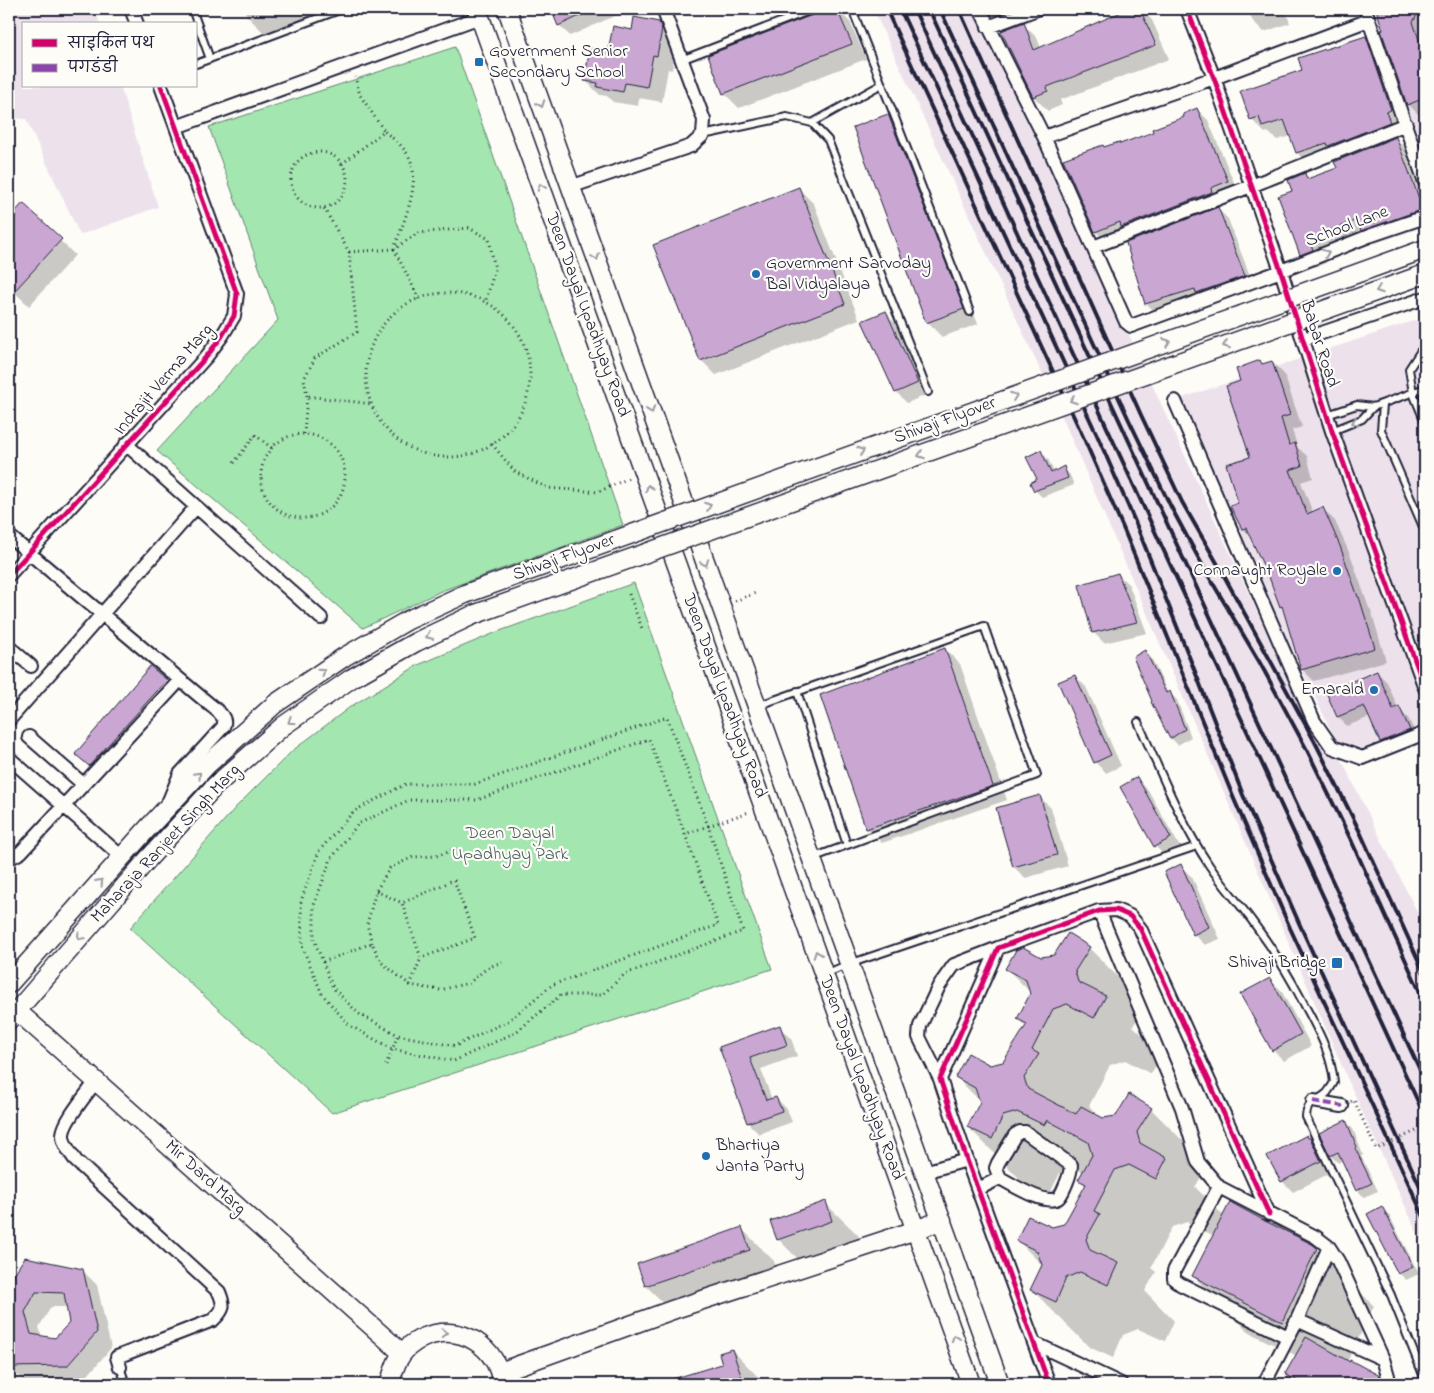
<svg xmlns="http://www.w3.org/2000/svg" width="1434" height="1393" viewBox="0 0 1434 1393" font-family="'Indie Flower','Playpen Sans Deva',sans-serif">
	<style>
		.built { fill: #ede2ec }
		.green { fill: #a4e6af; stroke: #638475 }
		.shadow { fill: #0003; fill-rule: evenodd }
		.building { fill: #c9a7d2; stroke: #22223b; fill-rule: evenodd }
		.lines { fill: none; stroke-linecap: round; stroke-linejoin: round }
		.lane-casing { stroke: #22223b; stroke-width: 10 }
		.street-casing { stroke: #22223b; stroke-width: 16 }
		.secondary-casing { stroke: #22223b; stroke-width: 21 }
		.path { stroke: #22223b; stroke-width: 3; stroke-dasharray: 1 4; stroke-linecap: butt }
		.lane { stroke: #fdfcf7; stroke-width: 6 }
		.street { stroke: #fdfcf7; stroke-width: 12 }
		.secondary { stroke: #fdfcf7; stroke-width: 18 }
		.rail { stroke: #22223b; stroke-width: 4 }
		.secondary-bridge-casing { stroke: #22223b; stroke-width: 21; stroke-linecap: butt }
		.path-bridge { stroke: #22223b; stroke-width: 3; stroke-dasharray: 1 4; stroke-linecap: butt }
		.secondary-bridge { stroke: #fdfcf7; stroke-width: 18 }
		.quiet { stroke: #8e44ad; stroke-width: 4; stroke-dasharray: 8 4; stroke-linecap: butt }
		.cycleway-casing { stroke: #fdfcf7; stroke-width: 8 }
		.cycleway { stroke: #d6006c; stroke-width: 5 }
		.oneway { stroke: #9a9aa2 }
		.poi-dot { fill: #1f6fb2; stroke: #fdfcf7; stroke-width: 2 }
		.labels { text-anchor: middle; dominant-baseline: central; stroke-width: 4.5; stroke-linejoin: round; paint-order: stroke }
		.poi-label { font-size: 18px; fill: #22223b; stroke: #fdfcf7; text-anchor: start }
		.street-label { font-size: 18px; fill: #22223b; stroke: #fdfcf7 }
		.park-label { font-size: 18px; fill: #495d5e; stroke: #fdfcf7 }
	</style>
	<rect width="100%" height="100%" fill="#fdfcf7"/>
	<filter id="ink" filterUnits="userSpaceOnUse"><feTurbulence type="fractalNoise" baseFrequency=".02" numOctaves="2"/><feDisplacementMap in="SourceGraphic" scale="10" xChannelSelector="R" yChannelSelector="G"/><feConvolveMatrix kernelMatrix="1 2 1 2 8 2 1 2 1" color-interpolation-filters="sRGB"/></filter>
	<g filter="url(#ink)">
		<path class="built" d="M9,9h86l5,15h-76v62h96l38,121 -78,28 -54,-116 -17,-1z
			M873,9h105l316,682 13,-1 118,238v322l-77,-170 -285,-661z
			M1372,9h53v151z
			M1425,317v412l-63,25 -24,-9 -165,-344z"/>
		<path class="green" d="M455,47l168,478 -182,66 -78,37 -206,-177 121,-131 -69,-193z
			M634,583l138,386 -440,144 -202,-185 106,-121 56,-56 58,-44 68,-42 79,-33z"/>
		<path class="shadow" d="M244,9h112l-87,29 -22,-22z
			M552,9h78l-60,27 -11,-11z
			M832,9h5l13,13 16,37 -127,49 -15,-15 -14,-37z
			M990,9h35l5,12 -7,3 14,14 4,10 90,-39h10l11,11 17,39 -109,41 2,5 -14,6 -14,-14 -31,-65 5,-2 -15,-15z
			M1248,9h37l5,14 -26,9 -12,-12z
			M1377,9h48v105l-5,2 -12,-12z
			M658,23l16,15 2,7 -4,25 -4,-1 -6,33 -23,-4 -1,8 -25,-4 -6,-6 -7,-1 -15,-15 25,-27 23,-22z
			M1365,37l14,14 24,84 -8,3 14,14 16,42v32l-50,17 -8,-8 -46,17 5,11 -11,4 -14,-13 -7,-62 11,-17 5,5 28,-11 5,-10 -3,-3 -30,10 -13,-13 -6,-17 -14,4 -9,-8 -3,1 -14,-14 53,-48z
			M1197,109l11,11 30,72 -131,50 -11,-10 -31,-72 39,-12 17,-3 33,-12 32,-15z
			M888,116l15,15 75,193 -36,13 -15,-15z
			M799,189l15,15 45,115 -143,56 -15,-15z
			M23,205l52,50 -46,51 -20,-19v-67z
			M1218,209l10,10 26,67 -97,28 -10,-10 -19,-60z
			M885,313l11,11 32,70 -21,9 -11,-11z
			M1260,362l3,3 9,-3 12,12 18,53 -10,3 6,18 9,8 6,22 -12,4 12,31 10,-4 12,12 17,38 17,49 2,2 15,51 -72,20 -12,-12 -17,-58 -4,-5 -14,-38 -2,-2 -13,-29 -9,-8 -3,-26 12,-46 -10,-75z
			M1041,452l7,7 6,13 9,-4 7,7 4,10 -32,12 -7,-7 4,-10z
			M1118,574l11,11 18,48 -43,10 -11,-11z
			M945,649l15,15 47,136 -125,43 -15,-15z
			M1145,651l7,8 16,34h2l7,7 14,37 -13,8 -7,-7z
			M150,667l27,25 -76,84 -25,-22z
			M1377,672l10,10 11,26 10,10 11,22 -28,11 -10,-10 -11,-24 -23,9 -9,-9z
			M1075,676l11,11 35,79 -15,7 -11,-11z
			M1137,779l11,11 33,59 -15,8 -11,-11z
			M1040,797l11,11 17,58 -43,12 -11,-11z
			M1180,866l12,11 28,62 -15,6 -11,-11z
			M1068,935l21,13 57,57 -13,21 29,28 -11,20 -26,-14 -15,5 -21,41 6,6 -1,3 9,4 48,-10 57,57 -13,21 29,29 87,29 6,4 57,57 -27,56 32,16 7,6h-104l15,-28 -47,-23 -57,-57 21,-40 -27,-14 -15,5 -21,41 5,4 -11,19 29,30 -9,20 -27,-12 -15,6 -10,23 -24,-11 -57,-57 11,-24 -25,-25 33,-13 14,-3 21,-39 -6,-6 4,-7 -9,-5 -15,5 -11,22 -24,-11 -57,-57 13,-25 -25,-25 34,-11 14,-3 22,-36 -8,-8 14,-25 -25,-25 34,-11 14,-2z
			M1269,979l12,11 30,56 -27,15 -11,-11z
			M779,1027l12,11 6,18 -36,13 11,31 4,-2 11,11 5,13 -33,12 -11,-11 -27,-75z
			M1346,1122l7,7 10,26 -2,1 17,35 -14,6 -7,-7 -14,-30 -5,3 -7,-7 -10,-22z
			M1310,1139l11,11 11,22 -39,20 -11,-11 -13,-25z
			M825,1203l33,32 6,18 -53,19 -33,-33z
			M1382,1208l7,7 30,59 -13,6 -7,-7z
			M742,1229l32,32 7,21 -102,36 -33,-32z
			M82,1270l15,15 14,63 -28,33 -58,1 -15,-15 -1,-4v-85l3,1zM51,1307h17l3,17 -16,15 -13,-2 -3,-10z
			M732,1350l33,34h-77l-2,-7 38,-12z
			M882,1381l4,3h-13z"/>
		<path class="building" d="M551,9h44l-37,17z
			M828,9h9l15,35 -129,50 -15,-39z
			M1128,9h12l16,36 -109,42 1,4 -15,6 -32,-66 23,-9 10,28z
			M1376,9h44l-7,13 12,35v41l-18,7 -26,-75h2z
			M634,17l25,5 3,7 -5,27 -4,-1 -6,32 -22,-4 -2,9 -26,-5 1,-4 -14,-2 6,-33 18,3 5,-25 19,4z
			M1366,36l25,74 -5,2 4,10 -62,24 -1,-3 -31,10 -12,-33 -22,7 -3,-10 -9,3 -10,-29 62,-21 -4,-12z
			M1197,108l31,73 -17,7 1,4 -91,35 -1,-5 -25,10 -32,-73 40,-14 1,2 15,-5 1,2 33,-12 -1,-3 32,-12 -1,-3z
			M888,114l76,195 -38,14 -73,-196z
			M1396,137l27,72 -62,22 -4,-11 -49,19 5,11 -13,5 -22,-59 14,-5 -4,-11 17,-7 2,6 30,-11 -3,-6z
			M799,187l46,117 -145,57 -47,-116z
			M23,203l39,36 -53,58v-78z
			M1218,207l27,69 -49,17 -1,-4 -50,15 -19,-61z
			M886,311l32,72 -23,10 -33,-72z
			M1260,360l2,4 10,-3 18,54 -9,3 8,27 6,-2 7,23 -12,4 17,44 16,-7 17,39 18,51h1l16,51 -74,22 -19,-64 -2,1 -15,-41 -1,1 -18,-39 -4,1 -12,-23 8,-3 -12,-39 24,-7 -24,-71 14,-5 -4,-12z
			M1041,450l10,23 13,-7 4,12 -34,13 -4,-8 7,-4 -11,-22z
			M1118,573l19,49 -45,11 -13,-48z
			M945,648l48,138 -127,43 -46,-134z
			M1145,650l21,43 4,-2 15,38 -15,10 -19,-37 1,-1 -19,-44z
			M150,666l17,14 -78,86 -14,-12z
			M1377,671l16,38 6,-3 11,24 -30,12 -16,-36 -27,11 -11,-25z
			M1075,675l36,80 -17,8 -36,-81z
			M1137,777l34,61 -17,9 -34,-60z
			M1040,795l17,60 -44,12 -17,-59z
			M1181,864l28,63 -16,8 -29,-63z
			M1068,933l22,14 -15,24 3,11 28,14 -12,22 -27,-14 -14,5 -21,41 7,4 -15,24 4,11 48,25 5,-8 22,12 13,-2 13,-22 23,14 -15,24 3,11 27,15 -11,21 -27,-14 -14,5 -21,41 6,3 -14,25 4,11 28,13 -10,22 -28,-13 -14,6 -10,24 -26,-12 12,-25 -5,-14 -21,-10 12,-25 24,11 12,-3 22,-40 -8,-4 14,-25 -4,-13 -41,-22 -3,5 -27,-13 -14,4 -11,23 -25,-12 13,-25 -5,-14 -20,-11 13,-24 22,12 13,-3 24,-38 -10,-5 13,-25 -4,-14 -21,-11 11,-19 7,-3 18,10 13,-2z
			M1270,978l31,56 -29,17 -32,-57z
			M780,1025l7,20 -37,13 16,42 10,-3 6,14 -35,12 -28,-76z
			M1346,1120l11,27 -2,1 17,35 -16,8 -18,-39 -8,4 -11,-23z
			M1307,1135l1,3h2l11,23 -40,21 -14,-26z
			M826,1201l6,20 -55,19 -7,-19z
			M1230,1202l35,19 47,23 5,4 -35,74 -90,-46z
			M1382,1206l31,61 -15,7 -31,-60z
			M742,1227l8,23 -105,36 -8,-22z
			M25,1257l58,12 14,63 -30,34 -58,1v-85zM36,1292l28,1 5,30 -14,15 -24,-4 -6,-22z
			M1306,1337l44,25v-2l30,16 -1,8h-76l-18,-10z
			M732,1349l12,35h-77l-1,-3 56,-17 -3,-11z"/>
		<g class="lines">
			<g class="lane-casing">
				<path id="lane" d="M192,9l18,50
					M852,9l44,111 74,192
					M681,60l133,-51
					M196,64l146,-55
					M812,123l70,-39
					M703,135l84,-18 25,6 16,17 100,252
					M1425,347l-3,2 -13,20 4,24 12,29
					M1383,404l-2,26 43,99
					M1327,415l30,-10 16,2 52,-19
					M1332,431l30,-12 11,-12
					M797,691l50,154
					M757,706l227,-80 53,149 -225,83
					M1138,722c22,48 41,98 71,143 14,21 31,39 46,60 18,24 34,50 48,77 14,26 28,51 31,80 -2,4 -5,8 -7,11 -11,10 -20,7 -21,24l85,178 34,85
					M825,974l24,-10 348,-118
					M120,1367l6,17"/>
			</g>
			<g class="street-casing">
				<path id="street" d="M131,9l6,15
					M980,9l64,128 82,185 5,4 150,-55 88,-35 56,-19
					M1187,9l27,69 67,193 51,160 93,257
					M1365,9l60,173
					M988,27l49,-18
					M176,127l304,-110
					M1044,137l170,-59 155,-58
					M570,187l121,-41 12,-11 1,-15 -41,-111
					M1093,247l158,-61 155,-62
					M1304,339l121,-41
					M1175,401l139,320 18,26 30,11 63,-25
					M126,444l195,174
					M9,536l200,168c7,6 19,13 14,23l-43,47 -12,29
					M9,575l198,-219 15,-20 12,-20 3,-22 -76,-208
					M9,647l22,19
					M9,720l187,-213
					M29,737l54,47
					M9,758l113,99
					M9,856l3,1 9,-5 159,-172
					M1099,911l83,197 16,54 21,25 97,50 13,10 9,14 45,98 5,17 -1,8
					M940,1079l-21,-42 1,-11 19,-40 15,-21 44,-17
					M96,1081c-8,12 -32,39 -33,53 -1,10 8,19 13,27l143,131c6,14 5,18 -6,28l-96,37 3,10
					M1313,1101l29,5
					M924,1172l43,-12
					M1219,1187l-45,84v8l6,5 108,53
					M978,1189l22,-11c11,6 46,28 58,20 4,-3 6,-10 8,-14 3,-7 5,-12 5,-19l-46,-33h-5l-5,3 -17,28 -2,5 4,10
					M1297,1320l86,39
					M1034,1343l87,41
					M1049,1384l-82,-224 -27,-81 58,-131 101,-37 17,-1 14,6 10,12 129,286
					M1264,1384l33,-64 32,-73"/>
			</g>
			<g class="secondary-casing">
				<path id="secondary" d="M477,9l494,1375
					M507,9l493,1375
					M9,984l138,-155 60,-64 68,-61 69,-47 64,-37 57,-26
					M16,1010l386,343
					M9,1020l140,-162 66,-72 68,-60 69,-48 64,-36 57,-27
					M500,1372l175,-63 241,-79 26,-10
					M390,1384c1,-8 4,-14 7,-22 6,-12 15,-20 28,-25 36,-14 72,9 77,47"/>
			</g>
			<path class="path" d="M291 180a28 28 0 1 1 56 0a28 28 0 1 1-56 0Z
				M342,164l42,-33 -24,-36 -5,-18
				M349,252l45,-3c9,-27 31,-71 12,-97 -5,-8 -15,-15 -22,-21
				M366 375a82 82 0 1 1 164 0a82 82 0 1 1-164 0Z
				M419,299l-25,-50 24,-16 51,-5 20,11 6,30 -10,34
				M307,396l-3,-17 11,-21 42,-26 -8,-80 -25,-44
				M261 476a42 42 0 1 1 84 0a42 42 0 1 1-84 0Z
				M304,434l3,-38 65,8
				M492,444l23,28 33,16 50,4 31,-14
				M234,463l21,-28 17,13
				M629,594l14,37
				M735,601l23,-9
				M685,834l33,91 -166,60 -44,36 -53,25 -57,-11 -39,-21 -26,-26 -19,-49v-34l17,-46 27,-35 51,-24h68l172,-61 36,95 23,-8 -41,-109 -192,67h-69l-52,27 -35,40 -18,50 1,45 20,48 27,31 43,24 62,12 62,-29 45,-37h41l23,-21 118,-43 -35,-105 41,-14
				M376,891l26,12 19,55 54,-20 -21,-58 -52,23
				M372,943l-5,-19 9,-33 14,-23 23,-11 23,-1 21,-7
				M323,962l49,-19 9,19 29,23 30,5 29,-7 18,-15 15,-6
				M410,985l11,-27
				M386,1065l12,-30"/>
			<use href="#lane" class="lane"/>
			<use href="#street" class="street"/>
			<use href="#secondary" class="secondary"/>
			<path class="rail" d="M886,9l199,432 39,89 110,269 56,129 135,291
				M900,9l197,426 39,89 60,150 47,121 56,128 126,274
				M914,9l511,1108
				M929,9l496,1072
				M940,9l189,411 42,87 34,63 55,93 47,87 45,92 73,161
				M959,9l182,406 41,87 35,61 98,179 46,92 64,141"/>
			<g class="secondary-bridge-casing">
				<path id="secondary-bridge" d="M465,594l960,-345
					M473,615l952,-341"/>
			</g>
			<path class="path-bridge" d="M1342,1106l12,-6 22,49 49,-22"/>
			<use href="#secondary-bridge" class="secondary-bridge"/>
			<path class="quiet" d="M1313,1101l29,5"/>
			<g class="cycleway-casing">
				<path id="cycleway" d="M1187,9l27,69 67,193 51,160 93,257
					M9,575l198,-219 15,-20 12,-20 3,-22 -76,-208
					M1049,1384l-82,-224 -27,-81 58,-131 101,-37 17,-1 14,6 10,12 129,286"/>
			</g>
			<use href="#cycleway" class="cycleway"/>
		</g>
		<defs><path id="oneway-chevron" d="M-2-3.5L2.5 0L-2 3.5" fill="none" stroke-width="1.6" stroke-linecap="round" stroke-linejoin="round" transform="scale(1.25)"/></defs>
		<g class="oneway">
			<use href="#oneway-chevron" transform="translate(541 104) rotate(70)"/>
			<use href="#oneway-chevron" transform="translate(541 187) rotate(-110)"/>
			<use href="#oneway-chevron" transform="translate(1326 253) rotate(-22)"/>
			<use href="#oneway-chevron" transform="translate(596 257) rotate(70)"/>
			<use href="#oneway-chevron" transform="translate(1379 290) rotate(160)"/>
			<use href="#oneway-chevron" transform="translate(1167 342) rotate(-20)"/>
			<use href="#oneway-chevron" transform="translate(1226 345) rotate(160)"/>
			<use href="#oneway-chevron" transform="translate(1014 396) rotate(-20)"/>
			<use href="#oneway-chevron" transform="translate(1073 400) rotate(160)"/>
			<use href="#oneway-chevron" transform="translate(651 410) rotate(70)"/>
			<use href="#oneway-chevron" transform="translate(1355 422) rotate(158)"/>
			<use href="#oneway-chevron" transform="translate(861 451) rotate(-20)"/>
			<use href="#oneway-chevron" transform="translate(921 455) rotate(160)"/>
			<use href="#oneway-chevron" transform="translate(649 488) rotate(-110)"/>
			<use href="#oneway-chevron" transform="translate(708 506) rotate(-20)"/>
			<use href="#oneway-chevron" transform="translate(705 563) rotate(70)"/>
			<use href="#oneway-chevron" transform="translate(429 636) rotate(155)"/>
			<use href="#oneway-chevron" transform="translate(322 672) rotate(-34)"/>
			<use href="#oneway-chevron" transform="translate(291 721) rotate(146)"/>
			<use href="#oneway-chevron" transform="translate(198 775) rotate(-47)"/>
			<use href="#oneway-chevron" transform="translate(100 882) rotate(-48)"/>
			<use href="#oneway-chevron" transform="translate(80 937) rotate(131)"/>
			<use href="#oneway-chevron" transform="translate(817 954) rotate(-110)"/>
			<use href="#oneway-chevron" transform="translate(444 1333) rotate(1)"/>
			<use href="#oneway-chevron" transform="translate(955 1338) rotate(-110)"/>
		</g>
	</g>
	<g class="poi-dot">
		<rect x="474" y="57" width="10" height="10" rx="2.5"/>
		<circle cx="756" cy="274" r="5"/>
		<circle cx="1337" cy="571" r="5"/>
		<circle cx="1374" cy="690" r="5"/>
		<rect x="1331" y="957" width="12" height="12" rx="2.5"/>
		<circle cx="706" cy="1156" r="5"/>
	</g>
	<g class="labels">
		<g class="poi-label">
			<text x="489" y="52">Government Senior<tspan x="489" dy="21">Secondary School</tspan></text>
			<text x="766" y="264">Government Sarvoday<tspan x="766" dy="21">Bal Vidyalaya</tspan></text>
			<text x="1327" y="571" text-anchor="end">Connaught Royale</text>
			<text x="1364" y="690" text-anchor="end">Emarald</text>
			<text x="1326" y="963" text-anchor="end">Shivaji Bridge</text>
			<text x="716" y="1146">Bhartiya<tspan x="716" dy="21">Janta Party</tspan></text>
		</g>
		<g class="street-label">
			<text transform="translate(1347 227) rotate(-21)">School Lane</text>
			<text transform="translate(587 315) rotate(70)">Deen Dayal Upadhyay Road</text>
			<text transform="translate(1319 344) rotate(72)">Babar Road</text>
			<text transform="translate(164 380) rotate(-49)">Indrajit Verma Marg</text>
			<text transform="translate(945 421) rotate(-20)">Shivaji Flyover</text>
			<text transform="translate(564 558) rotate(-20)">Shivaji Flyover</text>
			<text transform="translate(724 696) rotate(70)">Deen Dayal Upadhyay Road</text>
			<text transform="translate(166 844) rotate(-47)">Maharaja Ranjeet Singh Marg</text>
			<text transform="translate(861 1078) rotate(70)">Deen Dayal Upadhyay Road</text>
			<text transform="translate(205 1178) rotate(42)">Mir Dard Marg</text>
		</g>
		<g class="park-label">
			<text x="510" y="834">Deen Dayal<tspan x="510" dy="21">Upadhyay Park</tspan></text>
		</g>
	</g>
	<rect width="1434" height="1393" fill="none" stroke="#fdfcf7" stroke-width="30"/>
	<rect x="15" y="15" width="1404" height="1363" fill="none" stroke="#22223b" stroke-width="2" filter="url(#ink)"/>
	<rect x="22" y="22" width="175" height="65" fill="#fdfcf7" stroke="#a5a5ac"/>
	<rect x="32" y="39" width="25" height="8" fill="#d6006c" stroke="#a5a5ac"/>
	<text x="68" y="48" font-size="15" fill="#22223b">साइकिल पथ</text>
	<rect x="32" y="64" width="25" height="8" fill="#8e44ad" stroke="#a5a5ac"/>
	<text x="68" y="72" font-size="15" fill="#22223b">पगडंडी</text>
</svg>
